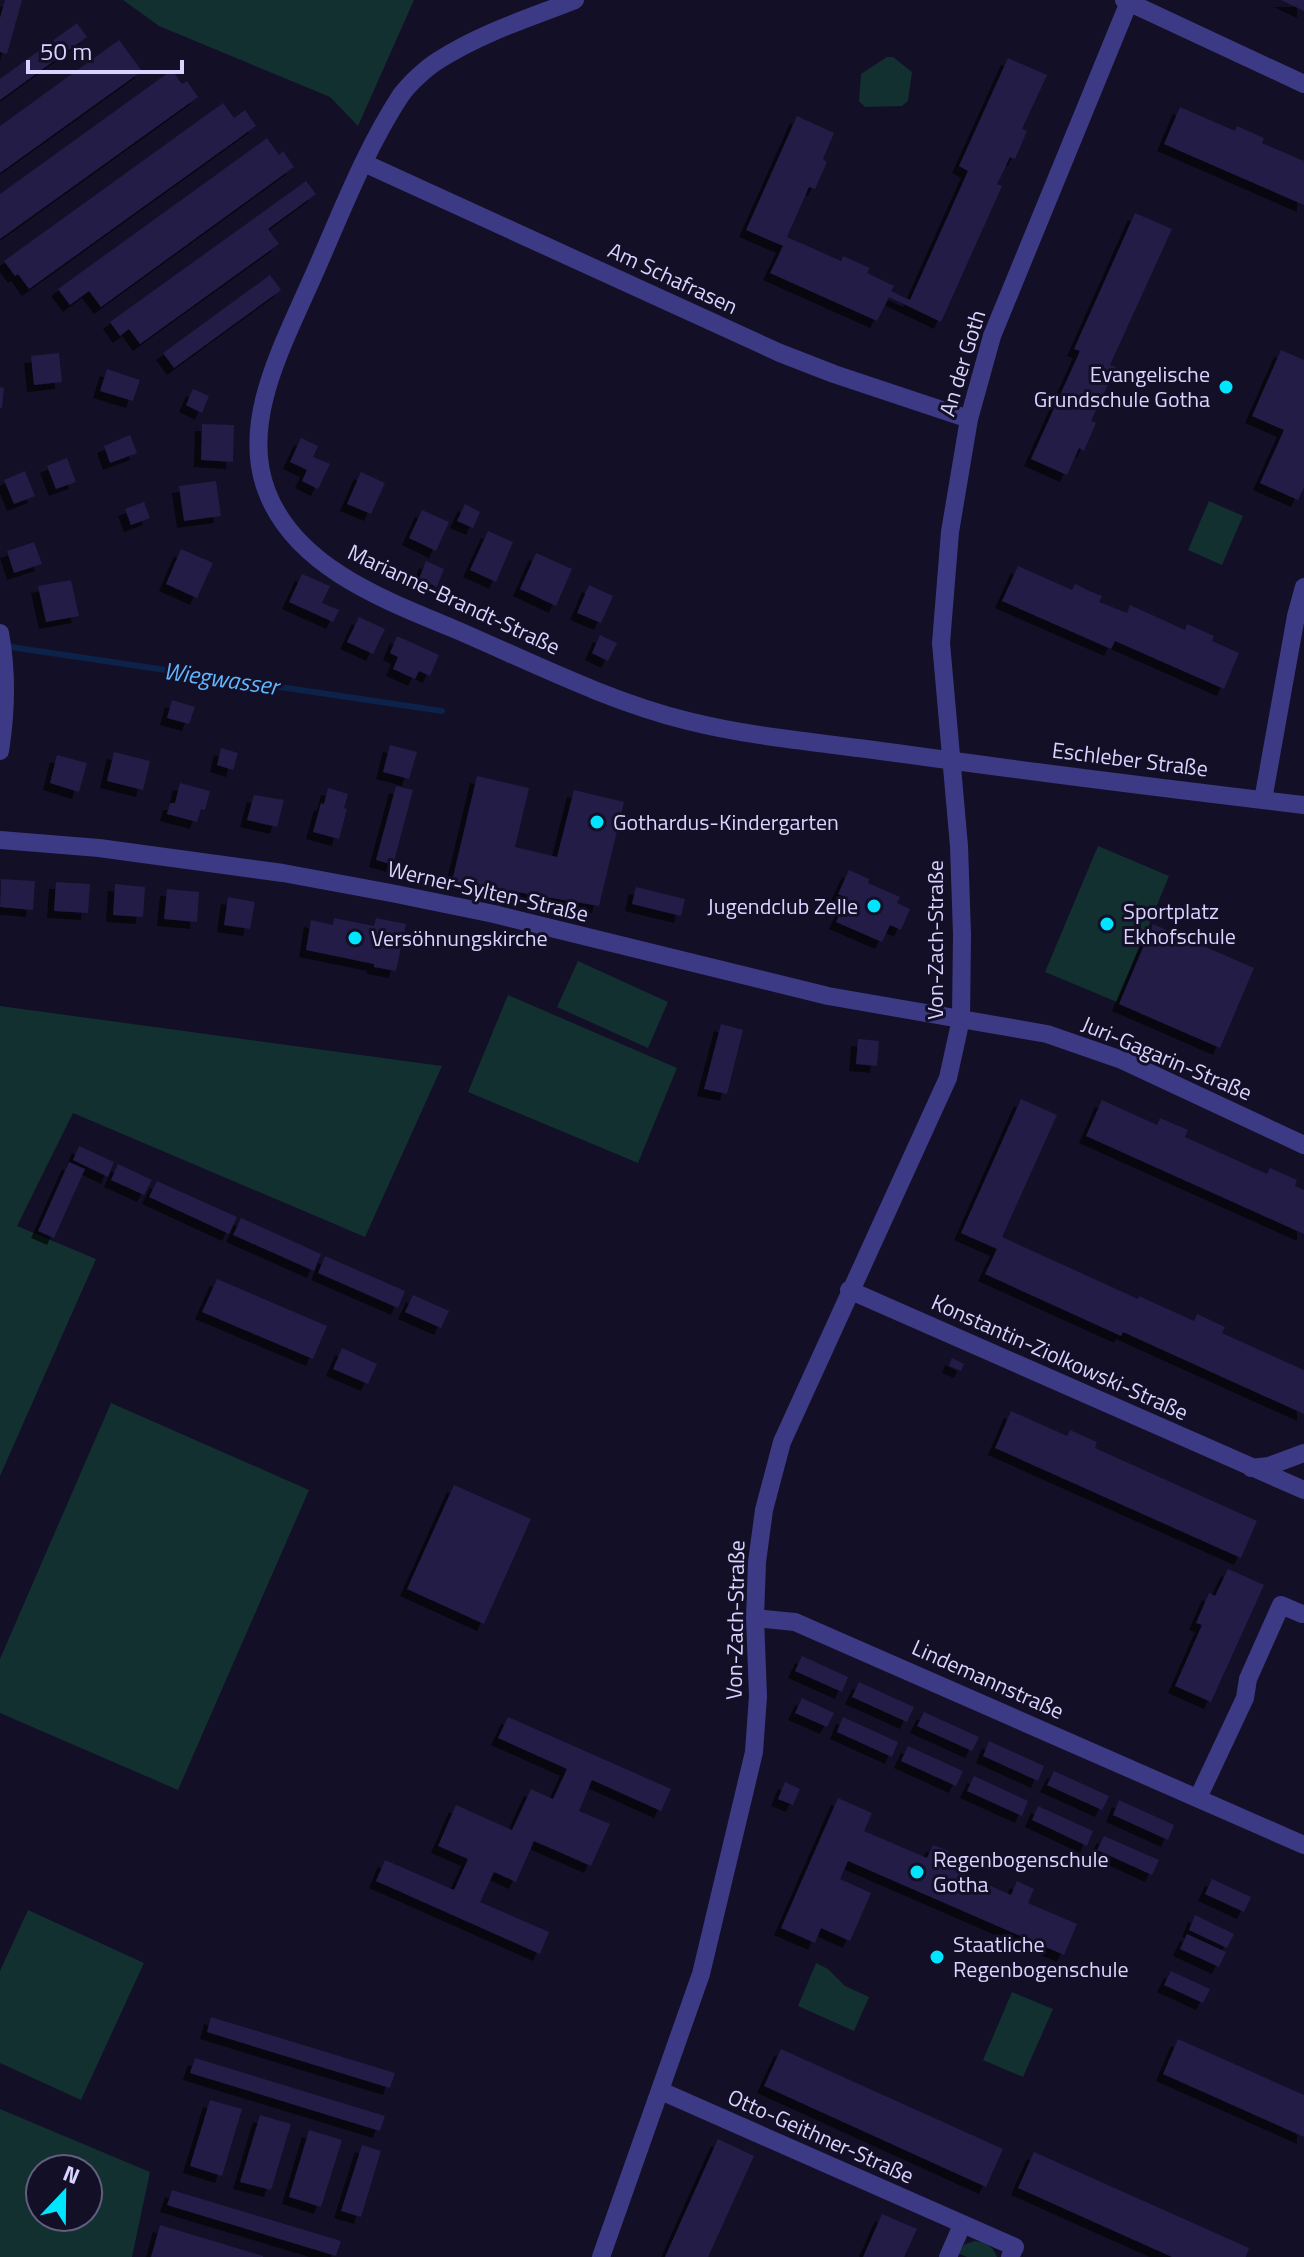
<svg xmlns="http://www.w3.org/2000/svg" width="1304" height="2257" viewBox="0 0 1304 2257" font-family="'Titillium Web',sans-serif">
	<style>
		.green { fill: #12302f; fill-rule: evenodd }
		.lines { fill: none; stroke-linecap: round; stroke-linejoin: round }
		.stream { stroke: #0c2248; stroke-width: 6 }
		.building { fill: #241b47; filter: url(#shadow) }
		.street { stroke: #3d3a85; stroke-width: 18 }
		.poi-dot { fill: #00e5ff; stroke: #130f26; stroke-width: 3 }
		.labels { text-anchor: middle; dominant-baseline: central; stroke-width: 6; stroke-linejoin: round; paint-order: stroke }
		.street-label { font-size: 22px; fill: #d9d4ff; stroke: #130f26 }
		.poi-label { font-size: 22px; fill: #d9d4ff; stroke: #130f26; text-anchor: start }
		.water-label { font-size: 24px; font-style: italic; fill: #62b6ff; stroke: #130f26 }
	</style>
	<defs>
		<filter id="shadow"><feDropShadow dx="-7" dy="7" stdDeviation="0" flood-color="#0009"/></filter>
	</defs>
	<rect width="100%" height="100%" fill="#130f26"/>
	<path class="green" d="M123,0h291l-56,126 -28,-29 -171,-71z
		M887,57h6l19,15 -4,29 -6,5 -37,1 -6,-6 2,-27z
		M1209,501l34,15 -21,49 -34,-15z
		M1098,846l71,30 -52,126 -72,-30z
		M578,961l90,41 -20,46 -91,-41z
		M508,995l169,73 -39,95 -170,-71z
		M0,1006l442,60 -77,171 -292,-124 -56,113 79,33 -96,217z
		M111,1403l198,87 -131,300 -178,-77v-54z
		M28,1910l116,53 -63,137 -81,-37v-92z
		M816,1963l12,6 17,17 24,11 -15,34 -56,-25z
		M1012,1992l41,17 -30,68 -40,-17z
		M0,2109l150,63 -18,85h-132zM40,2169h48v48h-48z
		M975,2241c12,2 18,5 22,16h-30l-10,-4 8,-9z"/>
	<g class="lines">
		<path class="stream" d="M4,646l438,65"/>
	</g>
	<path class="building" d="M5,0h17l-15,54 -7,-2v-34z
		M1281,0h23v11z
		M77,23l10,14 -87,63v-21z
		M119,40l23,31 -142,102v-47z
		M1008,58l39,17 -25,54 5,2 -12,28 -5,-2 -6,13 -7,14 5,2 -61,136 -52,-25 -12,24 -107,-48 13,-27 -37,-16 51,-114 37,17 -11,26 4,3 -12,27 -6,-2 -22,50 54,24 2,-5 27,12 -3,5 27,13 -3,5 19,9 58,-129 -9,-5z
		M172,70l10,14 5,-3 11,16 -198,142v-45z
		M223,103l11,15 11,-8 11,16 -227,163 -11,-15 -3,2 -11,-15z
		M1180,107l55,24 2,-5 27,12 -2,5 42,18v44l-140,-61z
		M267,138l12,17 4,-4 11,16 -193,140 -12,-16 -19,14 -12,-16z
		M306,181l10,13 -48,35 11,15 -139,100 -11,-15 -9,7 -10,-14z
		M1135,213l37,16 -62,136 6,2 -25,54 5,2 -12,28 -5,-3 -12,27 -36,-16 49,-108 -6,-2z
		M270,275l11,15 -107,78 -11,-15z
		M1281,350l23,10v127l-6,13 -38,-17 24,-53 -32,-14z
		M59,353l3,29 -28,3 -3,-29z
		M107,369l33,11 -7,21 -33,-10z
		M0,387l4,1 -2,20h-2z
		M193,389l16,7 -7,17 -16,-8z
		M202,424l32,1 -1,37 -32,-2z
		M130,435l7,18 -27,10 -6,-17z
		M301,438l17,8 -5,11 17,7 -12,25 -16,-8 5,-11 -17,-8z
		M67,458l9,24 -20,7 -9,-23z
		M25,471l10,25 -21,8 -10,-24z
		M361,472l24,11 -14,31 -24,-10z
		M216,481l5,35 -37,5 -5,-35z
		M144,502l6,16 -19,7 -6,-16z
		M465,504l15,8 -7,16 -16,-7z
		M422,510l27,12 -13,29 -27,-13z
		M488,531l25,11 -17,40 -26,-12z
		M34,542l8,22 -28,9 -7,-22z
		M181,549l32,14 -16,35 -31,-14z
		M536,553l36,16 -16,37 -36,-17z
		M426,561l18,8 -7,18 -18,-8z
		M1018,566l54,24 3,-6 14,7 13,5 -3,6 28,11 3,-8 55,25 2,-6 27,12 -2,5 27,12 -15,36 -109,-48 -4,8 -109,-48z
		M302,574l28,12 -8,17 17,7 -6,12 -44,-20z
		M71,580l8,36 -33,6 -8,-36z
		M589,585l24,11 -12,27 -24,-10z
		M359,617l26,12 -12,25 -26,-12z
		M600,635l17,8 -9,18 -16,-8z
		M397,636l42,19 -9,21 -11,-5 -4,8 -22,-10 5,-12 -8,-4z
		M172,700l23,7 -6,17 -22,-6z
		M390,745l27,7 -8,27 -26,-7z
		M221,748l17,5 -5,17 -16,-5z
		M114,752l36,9 -7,29 -36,-9z
		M57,755l30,8 -8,29 -29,-9z
		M477,776l52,12 -14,59 42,10 17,-67 50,12 -25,104 -147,-25z
		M180,783l30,8 -5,19 -4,-1 -4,13 -30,-8 3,-11h5z
		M396,786l17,4 -20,75 -17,-5z
		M328,788l20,6 -4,14 3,1 -8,30 -26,-7 8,-29 3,1z
		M254,795l30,5 -7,27 -30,-7z
		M849,870l20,9 -1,4 32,14 -3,6 13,6 -9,21 -11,-5 -8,17 -46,-20 11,-24 -9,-4z
		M1,879l34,2 -2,29 -33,-3z
		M56,882l34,2 -2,29 -34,-2z
		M115,884l30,3 -2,30 -30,-2z
		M636,887l49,12 -4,17 -49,-12z
		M167,889l32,3 -2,30 -33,-3z
		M228,897l27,5 -5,27 -26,-4z
		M334,918l40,8 2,-8 30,6 -10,47 -22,-4v-3l-68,-14 5,-30 22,5z
		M1153,924l101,44 -34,80 -101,-44z
		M721,1024l22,6 -16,64 -23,-5z
		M858,1039l21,2 -2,25 -21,-2z
		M1021,1099l36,16 -55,122 136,62 1,-3 55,25 3,-7 28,13 -3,6 82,37v44l-181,-82 -2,4 -136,-62 12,-25 -36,-16z
		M1102,1100l55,25 3,-7 28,12 -3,7 82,37 3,-6 27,12 -2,6 9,4v44l-218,-98z
		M79,1146l35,16 -6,15 -35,-17z
		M69,1162l16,7 -31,69 -16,-7z
		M118,1164l34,16 -8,15 -33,-15z
		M157,1181l80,36 -8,17 -80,-37z
		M241,1218l80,36 -7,17 -81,-36z
		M325,1256l80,35 -7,17 -80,-35z
		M217,1279l110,47 -14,33 -111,-47z
		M413,1295l36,16 -8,17 -36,-16z
		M342,1348l35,16 -9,20 -35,-15z
		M952,1358l12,6 -3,7 -12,-5z
		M1011,1411l56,25 3,-6 27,12 -2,6 162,73 -16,37 -246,-110z
		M454,1485l77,34 -47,105 -77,-35z
		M1228,1569l36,16 -53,117 -36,-16 27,-61 -6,-2 13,-30 6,3z
		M802,1656l46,21 -6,15 -47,-21z
		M859,1682l55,25 -7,15 -55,-25z
		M802,1698l32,15 -7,14 -32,-14z
		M924,1712l55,25 -7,14 -55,-25z
		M508,1717l163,72 -10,22 -69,-31 -13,31 31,13 -19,42 -57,-25 -18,41 -22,-10 -14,30 69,30 -9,22 -164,-73 9,-21 69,30 14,-31 -30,-13 18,-41 56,25 19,-41 22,10 14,-30 -69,-31z
		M843,1717l55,25 -6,15 -55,-25z
		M989,1741l55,25 -6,15 -55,-25z
		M908,1746l55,25 -7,15 -55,-25z
		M1054,1771l55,25 -7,14 -55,-25z
		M974,1776l54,25 -6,15 -55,-25z
		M785,1782l15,7 -7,16 -15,-6z
		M838,1798l34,15 -8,18 63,27 6,-13 16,6 -6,14 68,30 6,-14 17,8 -6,14 49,21 -13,31 -216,-94 -8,18 31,14 -21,48 -29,-13 -6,15 -34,-15z
		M1119,1800l55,25 -6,15 -55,-25z
		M1038,1806l55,25 -6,15 -55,-26z
		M1104,1836l55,24 -7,15 -55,-25z
		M1212,1879l39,18 -7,15 -39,-18z
		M1195,1915l39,19 -7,14 -38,-18z
		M1187,1934l39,18 -7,15 -39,-18z
		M1171,1971l39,18 -7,14 -39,-18z
		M211,2017l184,56 -5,15 -183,-56z
		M1178,2039l126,56v42l-141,-63z
		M781,2049l222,100 -17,38 -222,-101z
		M195,2058l190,58 -5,15 -190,-58z
		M210,2100l32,9 -20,67 -32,-10z
		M260,2115l31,9 -20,66 -31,-8z
		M309,2130l33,10 -21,67 -32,-10z
		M718,2139l36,17 -46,101h-43z
		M362,2145l19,6 -20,66 -20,-6z
		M1034,2152l215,96 -3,9h-74l-154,-69z
		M172,2190l169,51 -5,15 -169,-51z
		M882,2214l35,15 -13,28h-41z
		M160,2225l103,31v1h-112z"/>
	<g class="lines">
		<path class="street" d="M575,0c-46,18 -94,33 -136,60 -13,8 -29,23 -38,35 -40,61 -65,132 -95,197 -27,61 -65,134 -39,200 29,75 117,108 185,136 77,33 155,73 236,93 68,17 139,22 208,32 136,19 272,36 408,52
			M1124,0l180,84
			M364,163l416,190 54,21 135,45
			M0,633c7,38 6,80 0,118
			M1263,800l33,-184 8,-29
			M0,840l99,8 184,25 108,20 103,21 334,82 219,38 75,26 182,85
			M849,1290l455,200
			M1251,1468l18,-2 35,-13
			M755,1618l40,4 509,223
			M1198,1798l47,-100 3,-19 33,-74 21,9
			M661,2091l354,156 -5,10
			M601,2257l100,-283 53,-222 4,-56 -3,-78 2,-56 7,-52 18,-68 166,-364 13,-59 1,-85 -3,-88 -18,-203 9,-111 19,-113 23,-83 137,-334
			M948,2257l14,-32"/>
	</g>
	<g class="poi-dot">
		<circle cx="1226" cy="387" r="8"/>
		<circle cx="597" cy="822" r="8"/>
		<circle cx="874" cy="906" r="8"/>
		<circle cx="1107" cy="924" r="8"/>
		<circle cx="355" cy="938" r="8"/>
		<circle cx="917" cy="1872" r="8"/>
		<circle cx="937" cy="1957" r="8"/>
	</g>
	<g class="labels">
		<g class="street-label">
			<text transform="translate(673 278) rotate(25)">Am Schafrasen</text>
			<text transform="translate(962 363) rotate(-73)">An der Goth</text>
			<text transform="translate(454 599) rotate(25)">Marianne-Brandt-Straße</text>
			<text transform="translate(1130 759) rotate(7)">Eschleber Straße</text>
			<text transform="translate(488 891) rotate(13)">Werner-Sylten-Straße</text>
			<text transform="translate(935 940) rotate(-90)">Von-Zach-Straße</text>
			<text transform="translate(1167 1058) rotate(23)">Juri-Gagarin-Straße</text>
			<text transform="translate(1060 1357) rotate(24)">Konstantin-Ziolkowski-Straße</text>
			<text transform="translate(735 1620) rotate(-89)">Von-Zach-Straße</text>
			<text transform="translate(988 1679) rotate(24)">Lindemannstraße</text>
			<text transform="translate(821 2136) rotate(24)">Otto-Geithner-Straße</text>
		</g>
		<g class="poi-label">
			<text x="1210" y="374" text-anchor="end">Evangelische<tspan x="1210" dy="25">Grundschule Gotha</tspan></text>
			<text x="613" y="822">Gothardus-Kindergarten</text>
			<text x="858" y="906" text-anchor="end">Jugendclub Zelle</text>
			<text x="1123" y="911">Sportplatz<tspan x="1123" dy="25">Ekhofschule</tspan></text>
			<text x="371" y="938">Versöhnungskirche</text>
			<text x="933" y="1859">Regenbogenschule<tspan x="933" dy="25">Gotha</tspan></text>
			<text x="953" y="1944">Staatliche<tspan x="953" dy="25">Regenbogenschule</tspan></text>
		</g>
		<g class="water-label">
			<text transform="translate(221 678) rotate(8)">Wiegwasser</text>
		</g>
	</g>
	<g transform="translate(64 2193) rotate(22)"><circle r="38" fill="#130f26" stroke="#625e7d" stroke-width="2"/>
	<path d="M0-6L14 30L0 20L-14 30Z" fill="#00e5ff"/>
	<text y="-12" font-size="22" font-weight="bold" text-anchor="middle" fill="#d9d4ff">N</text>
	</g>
	<path d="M28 60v12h154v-12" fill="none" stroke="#d9d4ff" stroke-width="4"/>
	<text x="40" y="60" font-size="24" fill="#d9d4ff" stroke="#130f26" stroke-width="6" paint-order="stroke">50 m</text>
</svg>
